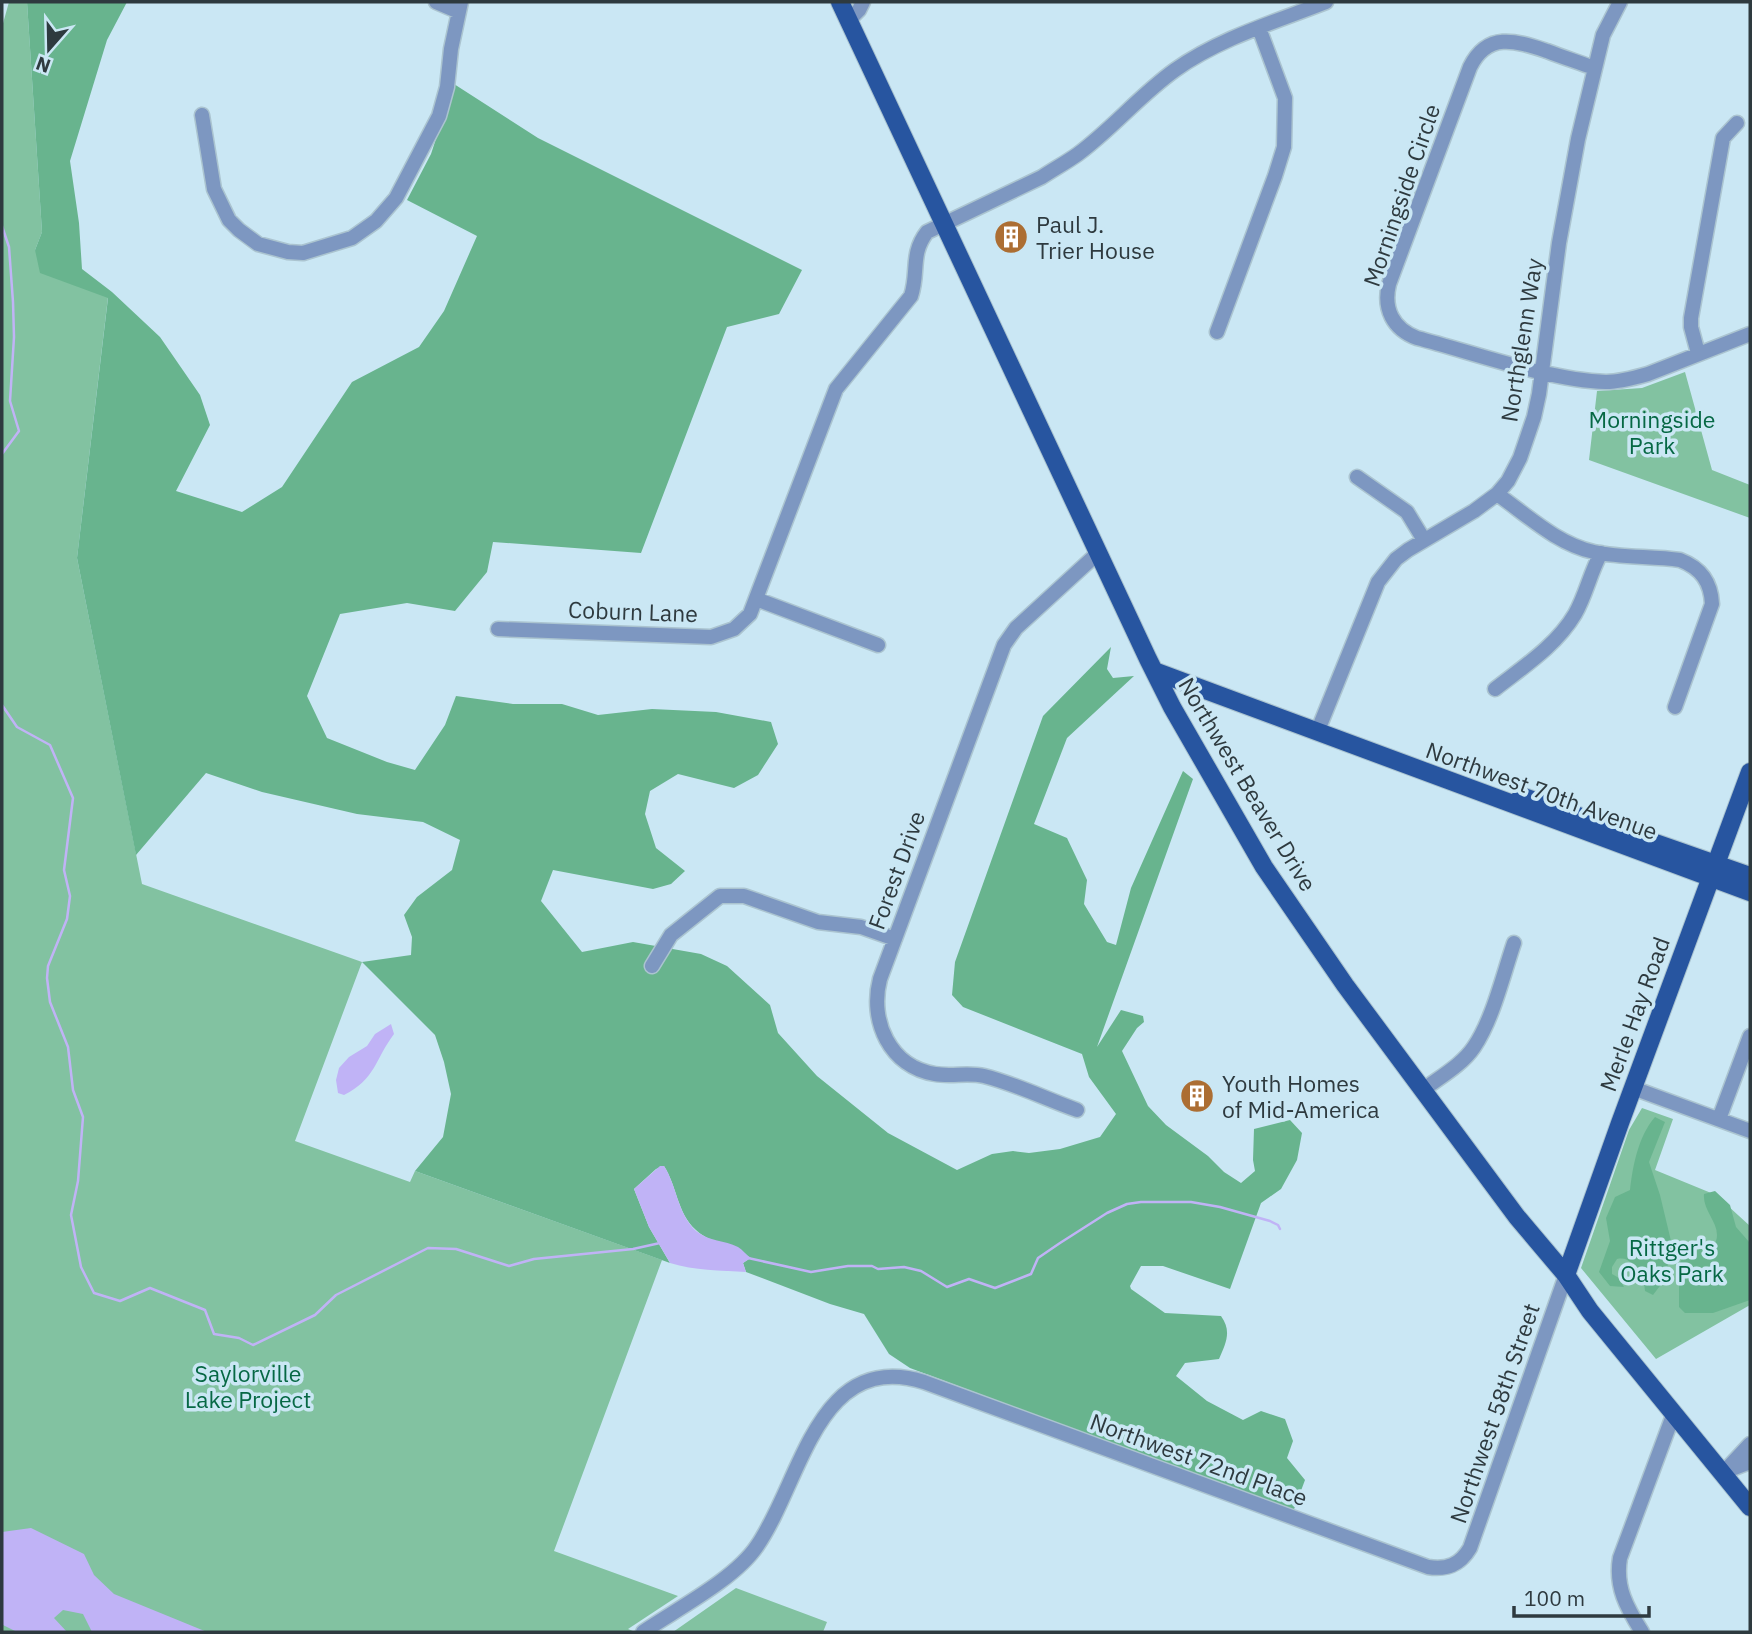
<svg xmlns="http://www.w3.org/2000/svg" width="1752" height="1634" viewBox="0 0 1752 1634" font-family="'IBM Plex Sans',sans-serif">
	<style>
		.green { fill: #82c2a1 }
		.forest { fill: #68b48e }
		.water { fill: #c0b3f6 }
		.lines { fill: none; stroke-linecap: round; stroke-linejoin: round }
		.stream { stroke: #c0b3f6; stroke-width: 2.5 }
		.minor-casing { stroke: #abc4d0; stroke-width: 17 }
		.major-casing { stroke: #abc4d0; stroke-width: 20 }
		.minor { stroke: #7d97c1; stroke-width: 14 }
		.major { stroke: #2755a0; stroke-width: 18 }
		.labels { text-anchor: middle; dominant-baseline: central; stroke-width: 7; stroke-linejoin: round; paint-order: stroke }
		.street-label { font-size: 23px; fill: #2e3a3f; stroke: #cae7f4 }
		.poi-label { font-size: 23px; fill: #2e3a3f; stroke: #cae7f4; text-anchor: start }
		.park-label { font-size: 23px; fill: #066844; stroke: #cae7f4 }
	</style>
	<rect width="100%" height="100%" fill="#cae7f4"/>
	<path class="green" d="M9,2h18l15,230 -7,18 73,47 -31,261 65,326 220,78 -67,179 115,41 5,-11 247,89 -108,291 124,45 -50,33 7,3h-633v-1605z
		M1685,372l27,98 38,15v33l-161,-58 8,-69 45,-3z
		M1642,1108l31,11 -18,51 61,25 34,31v79l-94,54 -75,-91 48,-138z
		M736,1588l91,34 -4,10h-150z"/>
	<path class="forest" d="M27,2h100l-20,38 -37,121 9,62 3,46 30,23 48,45 40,58 10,30 -34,66 66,21 40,-25 70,-105 67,-35 25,-36 33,-75 -70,-36 24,-46 23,-70 84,54 264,132 -23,44 -52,13 -86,226 -148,-11 -6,30 -32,39 -48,-8 -67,11 -33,82 20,42 60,24 28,8 30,-45 11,-29 57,8h49l36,11 54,-6 64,3 55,10 7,22 -20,31 -24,13 -56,-14 -28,17 -5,23 11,34 29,23 -14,13 -18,5 -100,-19 -12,31 41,51 51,-10 68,12 26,12 43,39 8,28 39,43 71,57 69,37 35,-16 21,-3 16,2 31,-4 40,-12 16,-23 -27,-37 -7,-23 -119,-47 -11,-12 3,-33 88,-246 68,-69 -4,22 6,9 21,-2 -67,62 -33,86 33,14 20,42 -3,24 23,38 9,3 15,-57 52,-117 10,8 -96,268 24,-37 22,6 1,6 -7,6 -15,23 26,55 18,19 42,31 16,16 17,11 14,-12 -2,-11 1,-31 36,-9 12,13 -5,27 -16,29 -20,14 -31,86 -67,-23h-22l-11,20 1,3 34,24 56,3c11,15 5,27 -2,43l-34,4 -9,13 31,25 36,19 18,-9 24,8 8,22 -6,17 18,22 -12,32 -383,-144 -21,-14 -25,-40 -34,-10 -84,-32 -3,-9 7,-5c-18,-18 -36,-11 -54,-28 -19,-17 -19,-44 -32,-64l-8,3 -22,20 15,38 21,36 -255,-92 28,-34 8,-43 -7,-32 -9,-27 -73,-73 49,-7 1,-18 -8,-22 13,-18 35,-27 8,-30 -37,-18 -66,-8 -95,-22 -56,-19 -70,82 -59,-297 31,-260 -68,-25 -5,-23 7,-18z
		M1655,1117l10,5 -16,40 11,33 11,46 -5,37 -13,17 -8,-4 -2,-18c-11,-6 -13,-17 -26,-14l-5,8v7l7,4 5,9 -14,-1 -11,-14 11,-31 -4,-23 9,-21 15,-7c3,-25 8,-53 25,-73z
		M1715,1191l15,14 6,22 14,16v57l-37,13h-28l-6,-6v-43l6,-10 29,-9c11,-18 -12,-32 -10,-51z"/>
	<path class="water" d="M391,1024l3,10c-19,25 -18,45 -50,61l-6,-2 -2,-13 3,-12 10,-11 18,-11 8,-12z
		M660,1166h4c13,20 13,47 32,65 14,11 28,9 42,16 5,3 8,8 13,11l-8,5 3,9c-26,-2 -51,-1 -76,-9l-21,-36 -15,-38z
		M31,1528l53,26 10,21 20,19 93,38h-115l-9,-18 -20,-4 -9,8 13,14h-50l-14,-7 -1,-93z"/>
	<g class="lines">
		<path class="stream" d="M2,226l7,21 4,55 1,35 -4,64 9,30 -17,23
			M2,705l15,22 33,18 23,53 -9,72 6,26 -3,23 -19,47 -1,12 3,24 18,45 5,43 10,27 -5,64 -7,34 10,52 13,26 26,8 30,-13 55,22 9,24 25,4 14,7 62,-30 21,-20 92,-47 28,1 53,17 25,-7 99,-10 27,-6
			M748,1258l63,14 37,-6h24l6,3 26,-2 17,4 26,16 22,-8 26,9 36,-14 7,-16 22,-15 47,-30 20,-9 14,-2h50l29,5 50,14 8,4 2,4"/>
		<g class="minor-casing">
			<path id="minor" d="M436,2l21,9
				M848,21l11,-11 4,-8
				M1594,68c-16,-6 -32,-11 -47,-17 -31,-10 -59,-20 -77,16l-81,217c-6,25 4,45 28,54 58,15 131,42 189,44 14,0 28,-4 42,-8l102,-40
				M202,115l12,74 15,31 10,10 19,14 30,8 15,1 49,-15 24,-17 20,-23 43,-82 8,-29 4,-38 10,-47
				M1217,332l58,-156 9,-29 1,-49 -26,-70
				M1698,353l-7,-26v-9l32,-180 14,-15
				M1357,477l50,35 17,28
				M1497,494c30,21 60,50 97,58 28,6 57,4 86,8 21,8 31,22 32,44l-37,103
				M756,599l122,46
				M498,629l213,8 23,-8 16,-15 86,-225 75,-93c8,-24 -1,-42 16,-64l115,-55c12,-8 25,-15 36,-23 35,-26 62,-59 97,-84 45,-32 100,-48 151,-68
				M1495,689c28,-22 61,-43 80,-75 11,-19 15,-41 26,-61
				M1318,730l60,-148 18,-23 12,-9 66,-39 23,-17 11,-13 12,-23 14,-41 5,-23 20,-151 19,-104 25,-104 17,-33
				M652,966l19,-31 49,-39h24l74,26 43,5 34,12
				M1633,1088l117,43
				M1423,1090c17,-13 39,-25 51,-43 19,-28 29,-72 40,-104
				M1077,1110c-31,-11 -61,-26 -93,-34 -16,-4 -32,1 -49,-2 -45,-7 -66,-53 -55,-95l124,-334 12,-17 82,-75
				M1719,1119l31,-83
				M1724,1472l26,-10
				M1723,1473l27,-29
				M643,1632c34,-23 92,-53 114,-86 45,-65 60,-197 167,-164l504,185c19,3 32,-2 42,-19l96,-273
				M1642,1632c-15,-24 -27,-45 -22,-74l54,-145"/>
		</g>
		<g class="major-casing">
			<path id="major" d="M840,2l308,657 24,48 92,160 81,118 172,232 49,58 24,36 160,196
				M1154,671l596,221
				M1521,796l229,80
				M1566,1275l54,-152 130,-351"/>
		</g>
		<use href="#minor" class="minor"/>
		<use href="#major" class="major"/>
	</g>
	<defs>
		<g id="building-disc" transform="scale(1.75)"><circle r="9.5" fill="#ac6e33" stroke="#cae7f4"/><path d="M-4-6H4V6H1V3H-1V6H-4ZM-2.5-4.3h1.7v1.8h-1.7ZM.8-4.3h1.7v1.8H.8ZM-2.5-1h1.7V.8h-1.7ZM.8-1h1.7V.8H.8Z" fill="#fff"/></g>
	</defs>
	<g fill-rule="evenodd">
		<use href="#building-disc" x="1011" y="237"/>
		<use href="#building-disc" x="1197" y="1096"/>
	</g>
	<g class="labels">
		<g class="street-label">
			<text transform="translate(1401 195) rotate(-71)">Morningside Circle</text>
			<text transform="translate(1521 340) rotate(-81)">Northglenn Way</text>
			<text transform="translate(633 611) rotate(2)">Coburn Lane</text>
			<text transform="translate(1248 784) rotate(59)">Northwest Beaver Drive</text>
			<text transform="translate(1542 790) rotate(20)">Northwest 70th Avenue</text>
			<text transform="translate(896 870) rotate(-70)">Forest Drive</text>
			<text transform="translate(1634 1014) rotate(-70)">Merle Hay Road</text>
			<text transform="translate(1494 1413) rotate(-71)">Northwest 58th Street</text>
			<text transform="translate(1199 1459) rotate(20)">Northwest 72nd Place</text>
		</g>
		<g class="poi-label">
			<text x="1036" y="224">Paul J.<tspan x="1036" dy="26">Trier House</tspan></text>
			<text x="1222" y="1083">Youth Homes<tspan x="1222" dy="26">of Mid-America</tspan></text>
		</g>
		<g class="park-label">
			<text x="1652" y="419">Morningside<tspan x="1652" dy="26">Park</tspan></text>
			<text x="1672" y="1247">Rittger's<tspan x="1672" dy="26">Oaks Park</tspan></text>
			<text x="248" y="1373">Saylorville<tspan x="248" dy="26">Lake Project</tspan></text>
		</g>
	</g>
	<rect width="1752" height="1634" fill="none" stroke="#2e3a3f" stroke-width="7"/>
	<g transform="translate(49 49) rotate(200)" stroke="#cae7f4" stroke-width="5" paint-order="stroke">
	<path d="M0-5L12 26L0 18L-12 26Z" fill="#2e3a3f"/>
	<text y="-10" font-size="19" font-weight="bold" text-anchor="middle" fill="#2e3a3f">N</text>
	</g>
	<path d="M1514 1606v10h135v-10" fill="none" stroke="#2e3a3f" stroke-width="3.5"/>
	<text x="1524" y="1606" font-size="21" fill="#2e3a3f" stroke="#cae7f4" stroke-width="5" paint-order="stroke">100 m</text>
</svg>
